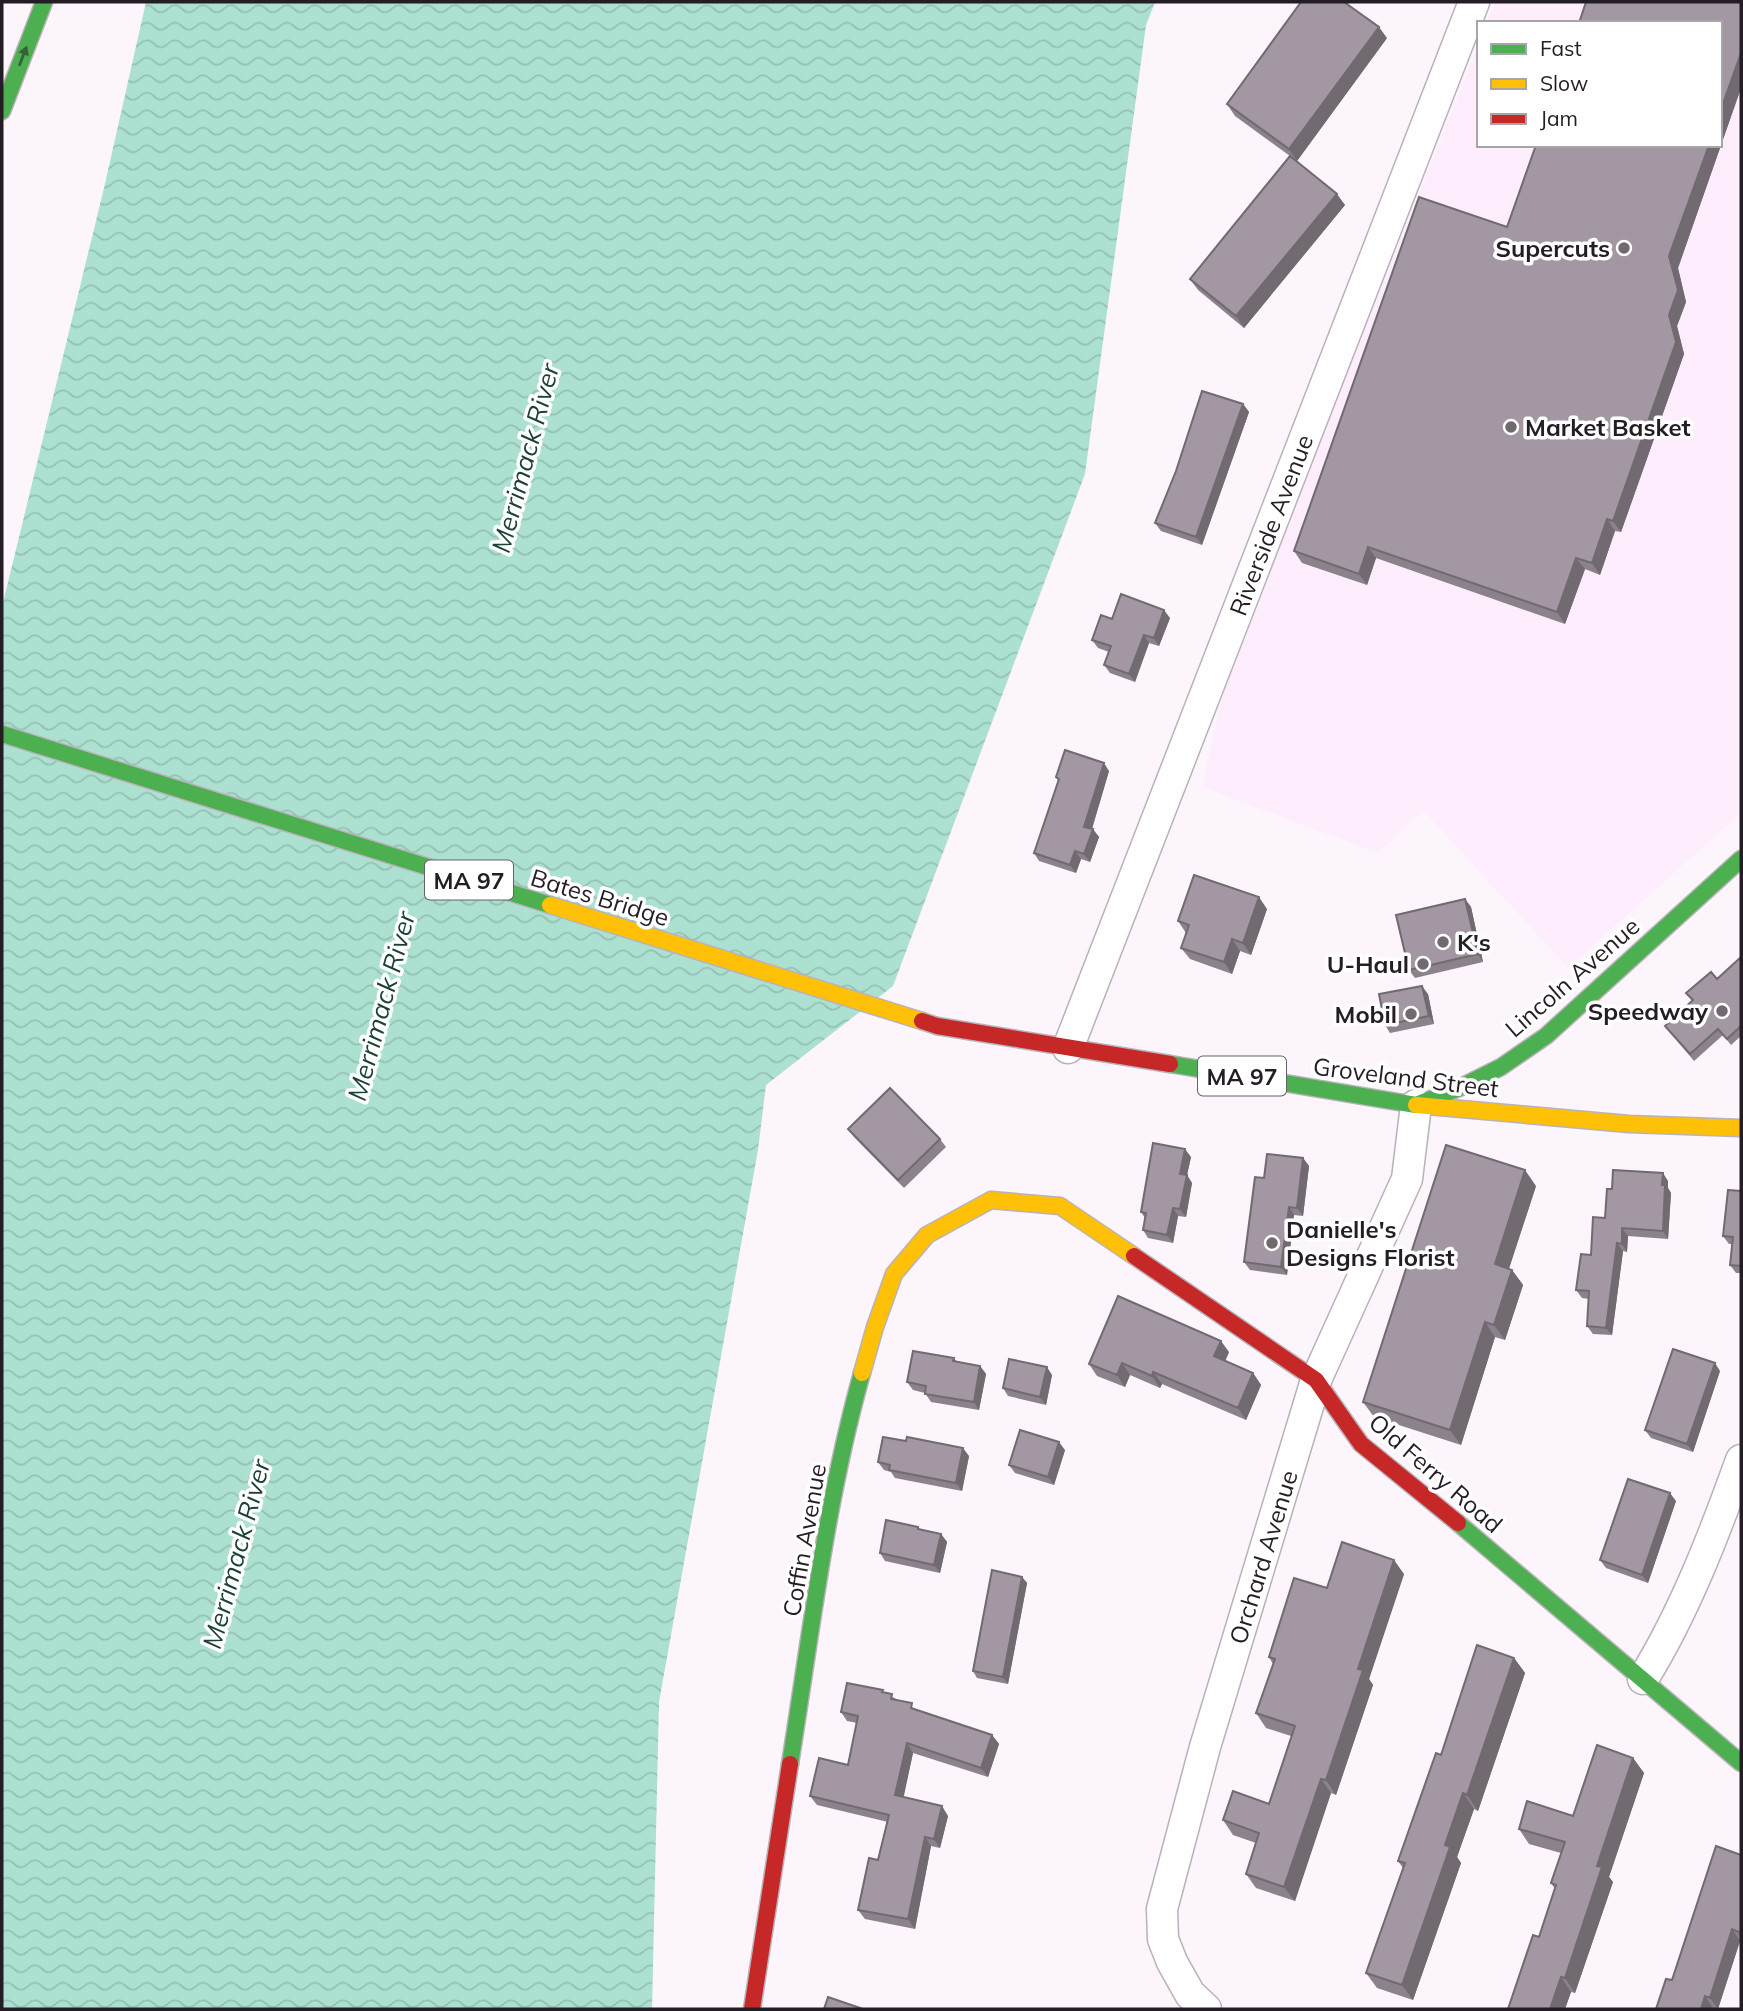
<svg xmlns="http://www.w3.org/2000/svg" width="1743" height="2011" viewBox="0 0 1743 2011" font-family="Mulish,sans-serif">
	<style>
		.built { fill: #fdedfd }
		.water { fill: url(#water-waves) }
		.lines { fill: none; stroke-linecap: round; stroke-linejoin: round }
		.street-casing { stroke: #b9b2b9; stroke-width: 33 }
		.fast-casing { stroke: #b9b2b9; stroke-width: 19 }
		.slow-casing { stroke: #b9b2b9; stroke-width: 19 }
		.jam-casing { stroke: #b9b2b9; stroke-width: 19 }
		.street { stroke: #fffeff; stroke-width: 30 }
		.fast { stroke: #4caf50; stroke-width: 16 }
		.slow { stroke: #ffc107; stroke-width: 16 }
		.jam { stroke: #c62828; stroke-width: 16 }
		.wall { fill: #8b828b }
		.shaded-wall { fill: #716a71 }
		.building { fill: #a297a2; stroke: #716a71; stroke-width: 2 }
		.oneway { fill: #375f38 }
		.poi-dot { fill: #706970; stroke: #fff; stroke-width: 2.5 }
		.labels { text-anchor: middle; dominant-baseline: central; stroke-width: 7; stroke-linejoin: round; paint-order: stroke }
		.shield { fill: #fff; stroke: #666166; stroke-width: 2 }
		.shield-label { font-size: 23px; font-weight: bold; fill: #251d25 }
		.poi-label { font-size: 24px; font-weight: bold; fill: #251d25; stroke: #fff; text-anchor: end }
		.street-label { font-size: 24px; fill: #251d25; stroke: #fff }
		.water-label { font-size: 26px; font-style: italic; fill: #1d4136; stroke: #fff }
	</style>
	<defs>
		<pattern id="water-waves" width="16" height="10" patternUnits="userSpaceOnUse" patternTransform="scale(1.75)"><rect width="16" height="10" fill="#ace1d1"/><path d="M0 5q4-4 8 0t8 0" fill="none" stroke="#94c1b3"/></pattern>
	</defs>
	<rect width="100%" height="100%" fill="#fcf5fc"/>
	<path class="built" d="M1496,2h245v811l-173,155 -145,-158 -45,43 -176,-66 27,-120 250,-623v101h241v-122h-233z"/>
	<path class="water" d="M146,2h1009l-9,23 -61,449 -192,512 -127,99 -8,65 -99,552 -7,307h-650v-1402l102,-419z"/>
	<g class="lines">
		<g class="street-casing">
			<path id="street" d="M1068,1048l406,-1046
				M1643,1679c42,-68 71,-144 98,-219
				M1206,2009l-16,-15 -18,-32 -9,-23 -1,-30 43,-162 111,-367 91,-201 9,-74"/>
		</g>
		<g class="fast-casing">
			<path id="fast" d="M2,111l42,-109
				M2,734l548,171
				M1170,1064l246,41 43,-17 42,-21 45,-31 195,-177
				M1458,1523l283,240
				M790,1764c21,-131 36,-263 72,-391"/>
		</g>
		<g class="slow-casing">
			<path id="slow" d="M550,905l372,116
				M1416,1105l213,19 112,4
				M862,1373l13,-46 19,-53 33,-39 64,-35 69,6 74,50"/>
		</g>
		<g class="jam-casing">
			<path id="jam" d="M922,1021l15,5 233,38
				M1134,1256l182,124 45,64 97,79
				M752,2009l38,-245"/>
		</g>
		<use href="#street" class="street"/>
		<use href="#fast" class="fast"/>
		<use href="#slow" class="slow"/>
		<use href="#jam" class="jam"/>
	</g>
	<path class="wall" d="M1741,2v86l-63,180 8,34 -9,24 7,28 -63,178 -6,-1 -15,44 -15,-6 -20,55 -189,-66 -9,27 -65,-22 -8,-12 213,-324z
		M1387,38l-90,123 48,44 -101,123 -46,-38 -8,-11 100,-123 -55,-40 -8,-12z
		M1243,404l6,8 -47,133 -41,-14 -6,-8z
		M1170,618l-11,28 -10,-3 -14,39 -25,-9 -6,-8 5,-13 -11,-4 -6,-8 20,-21z
		M1109,771l-17,58 7,8 -9,25 -9,-3 -5,14 -37,-12 -5,-8 24,-72 -2,-4z
		M1465,899l6,8 12,55 -68,16 -6,-8z
		M1267,909l-16,46 -11,-4 -8,23 -42,-15 -9,-11 5,-15 -8,-12z
		M1741,957v79l-10,9 -8,-10 -29,26 -29,-35 27,-25 -6,-8 31,-14z
		M1428,994l6,30 -44,9 -5,-8z
		M848,1129l92,10 6,8 -42,41 -50,-51z
		M1191,1157l-4,18 5,8 -6,34 -8,-1 -5,27 -25,-5 -5,-8 2,-12 -4,-6z
		M1303,1158l6,8 -6,50 -9,-1 -7,60 -37,-5 -6,-8 20,-84z
		M1668,1181v7l3,5 -3,46 -40,-3 -1,16 -4,-1 -11,84 -19,-1 -6,-8 2,-27 -7,-1 -6,-8 29,-72 7,-29z
		M1536,1186l-27,83 3,1 11,15 -18,55 -10,-3 -34,108 -87,-28 -11,-15z
		M1741,1191v82h-5l-6,-8 2,-21h-3l-6,-8z
		M1229,1352l-4,9 28,12 8,12 -15,35 -84,-36 -2,4 -30,-13 -5,12 -28,-11 -8,-12z
		M954,1358l3,4 23,4 6,8 -7,36 -48,-8 -6,-9 -12,-3 -6,-8z
		M1720,1371l-27,81 -42,-14 -6,-8z
		M1052,1375l-6,30 -38,-9 -5,-8z
		M1065,1450l-11,35 -39,-12 -6,-8z
		M969,1456l-7,35 -67,-13 -4,-6 -7,-2 -6,-8z
		M1676,1501l-28,82 -42,-15 -6,-8z
		M920,1530l21,4 6,8 -7,31 -55,-12 -5,-8z
		M1404,1574l-35,105 4,6 -37,110 -5,-2 -36,108 -39,-13 -10,-14 10,-31 -23,-8 -10,-15 46,-16 22,-68 -25,-8 -10,-15 17,-49 -4,-7 58,-69z
		M1022,1577l5,6 -19,101 -31,-6 -4,-7z
		M1514,1658l11,15 -47,138 -4,-2 -17,48 4,6 -48,137 -36,-12 -11,-15 37,-105 -5,-7 43,-106z
		M885,1693l32,17 75,25 7,9 -11,33 -75,-24 -10,44 45,19 -8,32 -9,-2 -16,83 -50,-10 -7,-9 20,-50 10,-38 -71,-17 -7,-9 38,-31 9,-42 -10,-2 -6,-9z
		M1633,1758l11,15 -35,104 4,5 -38,111 -4,-1 -6,17 -26,-72 16,-48 -4,-6 10,-30 -32,-9 -10,-15 54,-13z
		M1741,1855v86h-1l-22,68 -5,-1v1h-57z"/>
	<path class="shaded-wall" d="M1379,27l8,11 -90,123 -8,-12z
		M1741,53v35l-63,180 8,34 -9,24 7,28 -63,178 -8,-11 56,-206v-59l40,-111h11v-33z
		M1337,194l8,11 -101,123 -8,-12z
		M1243,404l6,8 -47,133 -6,-8z
		M1607,519l8,12 -15,44 -8,-12z
		M1368,547l8,11 -9,27 -8,-11z
		M1576,558l9,11 -20,55 -8,-12z
		M1164,610l6,8 -11,28 -5,-8z
		M1144,635l5,8 -14,39 -6,-8z
		M1104,763l5,8 -19,64 -6,-8z
		M1093,829l6,8 -9,25 -6,-8z
		M1075,851l6,8 -5,14 -6,-8z
		M1259,897l8,12 -16,46 -8,-12z
		M1465,899l6,8 12,55 -5,-8z
		M1232,939l8,12 -8,23 -8,-12z
		M1422,986l6,8 6,30 -5,-8z
		M1185,1149l6,8 -4,18 5,8 -6,34 -6,-8v-35z
		M1303,1158l6,8 -6,50 -6,-8z
		M1525,1170l11,16 -31,94 -10,-16z
		M1663,1173l5,8v7l3,5 -3,46 -5,-8z
		M1289,1207l5,8 -7,60 -6,-8z
		M1173,1208l5,8 -5,27 -6,-8z
		M1622,1228l6,8 -1,16 -5,-8z
		M1617,1243l6,8 -11,84 -6,-7z
		M1512,1270l11,15 -18,55 -11,-15z
		M1485,1322l10,15 -34,108 -11,-15z
		M1221,1341l8,11 -7,16 -8,-12z
		M1122,1363l8,12 -5,12 -8,-12z
		M1715,1363l5,8 -27,81 -6,-8z
		M980,1366l6,8 -7,36 -5,-8z
		M1047,1367l5,8 -6,30 -6,-8z
		M1153,1372l9,12 -2,4 -8,-12z
		M1253,1373l8,12 -15,35 -8,-12z
		M1059,1442l6,8 -11,35 -6,-8z
		M963,1448l6,8 -7,35 -6,-8z
		M1670,1493l6,8 -28,82 -6,-8z
		M941,1534l6,8 -7,31 -6,-8z
		M1394,1560l10,14 -35,105 4,6 -37,110 -10,-15 32,-111z
		M1022,1577l5,6 -19,101 -5,-7z
		M1514,1658l11,15 -47,138 -11,-16z
		M992,1735l7,9 -11,33 -7,-9z
		M907,1743l6,10 -11,52 -7,-10z
		M1633,1758l11,15 -35,104 4,5 -38,111 -10,-15 32,-112z
		M1321,1779l10,14 -36,108 -11,-14z
		M1463,1793l11,16 -17,48 4,6 -48,137 -11,-15 43,-140z
		M942,1806l6,10 -8,32 -6,-9z
		M925,1837l6,9 -16,83 -7,-10z
		M1732,1929l8,12 -22,68 -8,-11z
		M1561,1977l10,15 -6,17h-15z
		M1705,1996l8,12v1h-12z"/>
	<path class="building" d="M1301,2h43l35,25 -90,122 -62,-45z
		M1586,2h155v51l-21,59v-89h-141z
		M1536,145h173l-40,111 9,34 -9,25 7,27 -63,179 -6,-2 -15,44 -16,-5 -19,54 -189,-65 -9,27 -65,-23 125,-354 88,30z
		M1290,156l47,38 -101,122 -46,-37z
		M1202,391l41,13 -47,133 -41,-14 21,-52z
		M1121,594l43,16 -10,28 -10,-3 -15,39 -25,-9 7,-19 -19,-6 9,-25 11,4z
		M1065,750l39,13 -20,64 9,2 -9,25 -9,-3 -5,14 -36,-12 25,-74 -3,-2z
		M1194,875l65,22 -16,46 -11,-4 -8,23 -43,-14 8,-23 -11,-4z
		M1465,899l13,55 -69,16 -13,-55z
		M1741,957v69l-14,13 -9,-10 -28,25 -25,-28 28,-26 -7,-7 25,-21 6,7z
		M1422,986l7,30 -44,9 -6,-31z
		M890,1088l50,51 -42,41 -50,-51z
		M1153,1143l32,6 -5,25 7,1 -7,34 -7,-1 -6,27 -24,-5 3,-17 -5,-1z
		M1446,1145l79,25 -30,94 17,6 -18,55 -9,-3 -35,108 -87,-28z
		M1267,1154l36,4 -6,50 -8,-1 -8,60 -37,-5 11,-85 9,1z
		M1613,1170l50,3 -1,12h3l-2,46 -41,-3v16l-5,-1 -11,85 -19,-2 2,-35 -13,-1 5,-36 10,1 2,-38 12,1 2,-29h5z
		M1728,1190l13,1v75l-11,-1 3,-28 -10,-1z
		M1118,1296l103,45 -7,15 39,17 -15,35 -85,-36 -1,4 -30,-13 -5,12 -28,-11z
		M1673,1349l42,14 -28,81 -42,-14z
		M913,1351l41,7 -1,3 27,5 -6,36 -49,-8 1,-8 -19,-4z
		M1009,1359l38,8 -7,30 -37,-9z
		M1020,1430l39,12 -11,35 -39,-12z
		M883,1437l23,4 1,-4 56,11 -7,35 -67,-13 1,-5 -12,-3z
		M1628,1479l42,14 -28,82 -42,-15z
		M886,1520l32,7v2l23,5 -7,31 -54,-12z
		M1342,1542l52,18 -36,109 5,1 -37,110 -5,-1 -37,108 -38,-13 13,-41 -36,-13 10,-29 36,13 26,-78 -39,-13 19,-54 -6,-2 25,-79 33,10z
		M992,1570l30,7 -19,100 -30,-6z
		M1477,1645l37,13 -47,137 -4,-2 -18,52 5,2 -48,138 -36,-12 39,-110 -7,-2 38,-108 5,2z
		M847,1683l36,7 -1,2 10,2 -1,5 21,4 -1,5 81,27 -11,33 -74,-25 -12,52 47,11 -8,33 -9,-2 -17,82 -50,-9 11,-52 9,2 11,-45 -79,-19 9,-38 29,7 10,-49 -17,-4z
		M1597,1745l36,13 -36,108 5,1 -37,111 -4,-1 -11,32h-42l25,-74 6,2 17,-52 -5,-2 14,-41 -46,-13 8,-28 46,15z
		M1716,1846l25,9v78l-9,-4 -22,69 -5,-2 -4,13h-45l10,-30 6,1z
		M828,1997l35,12h-39z"/>
	<defs><path id="oneway-solid" d="M-6-.8H1V-3.2L6.5 0L1 3.2V.8H-6Z" transform="scale(1.75)"/></defs>
	<use class="oneway" href="#oneway-solid" transform="translate(23 56) rotate(-69)"/>
	<g class="poi-dot">
		<circle cx="1624" cy="248" r="7"/>
		<circle cx="1511" cy="427" r="7"/>
		<circle cx="1443" cy="942" r="7"/>
		<circle cx="1423" cy="964" r="7"/>
		<circle cx="1722" cy="1011" r="7"/>
		<circle cx="1411" cy="1014" r="7"/>
		<circle cx="1272" cy="1243" r="7"/>
	</g>
	<g class="labels">
		<g class="shield">
			<rect x="425" y="860.5" width="88" height="39" rx="5"/>
			<rect x="1198" y="1056.5" width="88" height="39" rx="5"/>
		</g>
		<g class="shield-label">
			<text x="469" y="880">MA 97</text>
			<text x="1242" y="1076">MA 97</text>
		</g>
		<g class="poi-label">
			<text x="1610" y="248">Supercuts</text>
			<text x="1525" y="427" text-anchor="start">Market Basket</text>
			<text x="1457" y="942" text-anchor="start">K's</text>
			<text x="1409" y="964">U-Haul</text>
			<text x="1708" y="1011">Speedway</text>
			<text x="1397" y="1014">Mobil</text>
			<text x="1286" y="1229" text-anchor="start">Danielle's<tspan x="1286" dy="28">Designs Florist</tspan></text>
		</g>
		<g class="street-label">
			<text transform="translate(1271 525) rotate(-69)">Riverside Avenue</text>
			<text transform="translate(600 897) rotate(17)">Bates Bridge</text>
			<text transform="translate(1572 977) rotate(-41)">Lincoln Avenue</text>
			<text transform="translate(1406 1077) rotate(7)">Groveland Street</text>
			<text transform="translate(1436 1473) rotate(41)">Old Ferry Road</text>
			<text transform="translate(804 1540) rotate(-80)">Coffin Avenue</text>
			<text transform="translate(1263 1557) rotate(-73)">Orchard Avenue</text>
		</g>
		<g class="water-label">
			<text transform="translate(525 458) rotate(-75)">Merrimack River</text>
			<text transform="translate(381 1006) rotate(-75)">Merrimack River</text>
			<text transform="translate(236 1554) rotate(-75)">Merrimack River</text>
		</g>
	</g>
	<rect width="1743" height="2011" fill="none" stroke="#251d25" stroke-width="7"/>
	<rect x="1477" y="21" width="245" height="126" fill="#ffffff" stroke="#a8a5a8" stroke-width="2"/>
	<rect x="1491" y="44" width="35" height="10" fill="#4caf50" stroke="#a8a5a8" stroke-width="2"/>
	<text x="1540" y="56" font-size="21" fill="#251d25">Fast</text>
	<rect x="1491" y="79" width="35" height="10" fill="#ffc107" stroke="#a8a5a8" stroke-width="2"/>
	<text x="1540" y="91" font-size="21" fill="#251d25">Slow</text>
	<rect x="1491" y="114" width="35" height="10" fill="#c62828" stroke="#a8a5a8" stroke-width="2"/>
	<text x="1540" y="126" font-size="21" fill="#251d25">Jam</text>
</svg>
